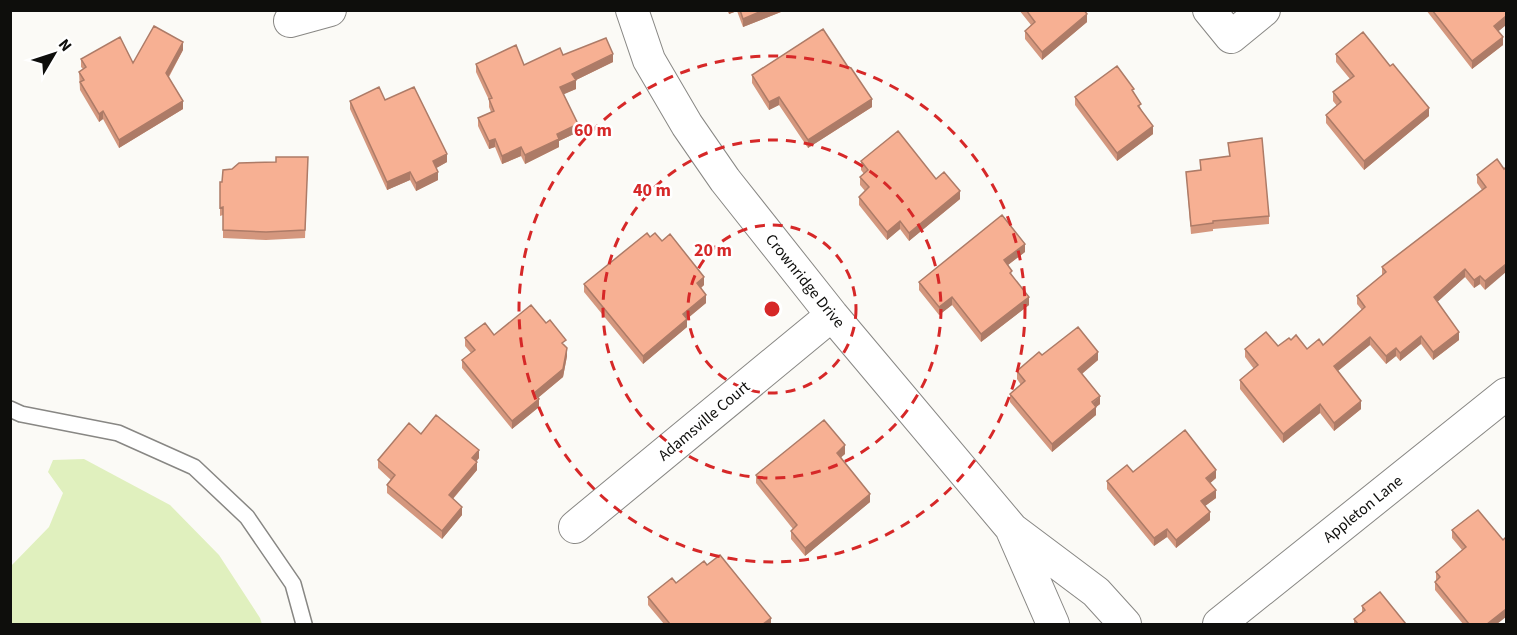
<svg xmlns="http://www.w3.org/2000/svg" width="1517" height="635" viewBox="0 0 1517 635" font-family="'Source Sans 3',sans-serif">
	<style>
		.green { fill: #e0f0be }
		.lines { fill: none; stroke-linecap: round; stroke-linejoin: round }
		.lane-casing { stroke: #888784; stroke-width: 18 }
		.street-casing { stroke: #888784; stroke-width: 34 }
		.lane { stroke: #fff; stroke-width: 15 }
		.street { stroke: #fff; stroke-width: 32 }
		.wall { fill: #d4977e }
		.shaded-wall { fill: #ad7b67 }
		.building { fill: #f7b093; stroke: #ad7b67; stroke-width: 1.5 }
		.ring { fill: none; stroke: #d62828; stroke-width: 3; stroke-dasharray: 10 8 }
		.labels { text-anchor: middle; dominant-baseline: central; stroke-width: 5; stroke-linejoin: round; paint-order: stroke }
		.street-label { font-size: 16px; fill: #0e0e0c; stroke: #fff }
		.centre { fill: #d62828; stroke: #fff; stroke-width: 3 }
		.ring-label { font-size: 18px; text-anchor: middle; font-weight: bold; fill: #d62828; stroke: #fff; stroke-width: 5; stroke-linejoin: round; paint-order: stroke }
	</style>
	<rect width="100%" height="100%" fill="#fbfaf6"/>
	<path class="green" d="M84,459l86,46 49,50 41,63 2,6h-251v-58l38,-39 14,-34 -15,-21 5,-12z"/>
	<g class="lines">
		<g class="lane-casing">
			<path id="lane" d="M10,409l11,5 97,19 76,34 53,50 46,67 11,40"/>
		</g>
		<g class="street-casing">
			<path id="street" d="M632,10l17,50 38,65 38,55 107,135 180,214 84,63 29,32
				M1209,10l22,27 33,-27
				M290,21l40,-11
				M575,527l257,-212
				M1012,530l41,94
				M1219,624l287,-230"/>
		</g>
		<use href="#lane" class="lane"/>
		<use href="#street" class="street"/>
	</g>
	<path class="wall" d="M727,10h59l-43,17 -6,-16 -8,3z
		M1019,10h65l3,12 -45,38 -17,-21v-8l6,-6z
		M1426,10h80v15l-8,6 5,14 -31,24z
		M183,50l-14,27 14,32 -64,39 -16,-29 -4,3 -19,-32 -1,-18 4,-3 -2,-2v-8l52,4z
		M1336,54l93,62 -65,54 -38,-47v-8l11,-9 -4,-5v-9l17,-13 -14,-17z
		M563,55l50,7 -37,18v9l-13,5 15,38 -19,9v6l-34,17 -4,-8 -19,8 -7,-17 -6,2 -11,-23v-8l13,-6 -2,-5v-7l-13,-28v-8l48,1z
		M752,75l120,32 -64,41 -29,-43 -10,5 -17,-27z
		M1134,94l19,40 -36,27 -42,-56v-8z
		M385,100l62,62 -11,6 2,12 -22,11 -6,-11 -23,10 -37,-81v-8z
		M1228,143l41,73v8l-56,5v2l-22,3 -5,-62 14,-2v-10l29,-4z
		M308,157l-3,81 -39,2 -43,-2v-23l-3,1v-34h2l54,-20z
		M1497,159l-12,131 -5,-6 -6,4 -9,-11 -28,25 22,38 -26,20 -12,-16 -21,17 -4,-5 -10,8 -16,-19 -32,26 23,38 -27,22 -14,-18 -37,30 -43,-54v-9l14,-11 -9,-12v-8l33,-3 13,-6 16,9 16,-4 39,-35 -5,-6v-8l25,-21v-8l100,-77 -5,-7v-8z
		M861,161l75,18 24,20 -51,42 -9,-12 -13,11 -28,-35v-8l6,-6 -5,-6v-8l4,-3 -3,-4z
		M650,237l12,4 42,44 -3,3 5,15 -19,16v8l-44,37 -59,-72v-8z
		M1025,252l-17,13 4,10 17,30 -48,37 -29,-37 -13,10 -20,-25v-8z
		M494,335l72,12 1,9 -4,21 -25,21 1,9 -27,22 -50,-61v-8l9,-7 -6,-7v-8z
		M1042,355l56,5 -16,14 18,30 -4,3v8l-44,37 -42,-50v-8l11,-9 -4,-6v-8z
		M421,434l58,24 -3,4 1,8 -24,29 9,16 -20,24 -55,-46v-8l4,-5 -13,-12v-8z
		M845,454l-4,3 29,45 -65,54 -14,-17v-8l2,-2 -37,-46v-8z
		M1133,472l83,6 -6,5 6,15 -11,8 5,14 -34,28 -9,-11 -13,9 -47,-57v-8z
		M1478,510l19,114h-34l-28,-34v-8l1,-1v-9l26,-22 -10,-12v-8z
		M707,565l64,59h-107l-16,-19v-8l28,-14z
		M1362,606l44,18h-52v-5l8,-6z"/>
	<path class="shaded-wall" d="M729,10h8v1l-8,3z
		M764,10h22l-43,17v-8z
		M1087,14v8l-45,38v-8z
		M1506,16v9l-12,10v-9z
		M1503,37v8l-31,24v-8z
		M183,42v8l-17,31v-8z
		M613,54v8l-41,20v-8z
		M576,80v9l-16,7v-9z
		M779,97v8l-10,5v-8z
		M872,99v8l-64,41v-8z
		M183,101v8l-64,39v-8z
		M1429,108v8l-65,54v-9z
		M103,111v8l-4,3v-8z
		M578,124v8l-19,9v6l-34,17v-9l32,-21z
		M1153,126v8l-36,27v-8z
		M495,139v8l-6,2v-8z
		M521,147v9l-19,8v-8z
		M447,154v8l-14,8v-9z
		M410,172v8l-23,10v-8z
		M438,172v8l-22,11v-8z
		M960,191v8l-51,42v-8z
		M900,221v8l-13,11v-8z
		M1025,244v8l-21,16v-8z
		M1506,264v8l-21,18v-9z
		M1465,269v8l-31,28v-8z
		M1480,276v8l-6,4v-8z
		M704,277v8l-7,6v-8z
		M706,295v8l-23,19v-8z
		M952,297v8l-13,10v-8z
		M1029,297v8l-48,37v-8z
		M687,319v8l-44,37v-8z
		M1459,332v8l-26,20v-8z
		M1421,336v8l-21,17v-8z
		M1370,337v8l-36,29v-8z
		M567,348v8l-4,21 -29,24v-8z
		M1396,348v8l-10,8v-8z
		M1098,352v8l-20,17v-8z
		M1100,396v8l-5,4 1,-1v8l-44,37v-8z
		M539,399v8l-27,22v-8z
		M1361,401v8l-27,22v-8z
		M1320,404v9l-37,30v-9z
		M845,445v9l-8,7v-8z
		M479,450v8l-7,8v-8z
		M477,462v8l-28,33v-8z
		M1216,470v8l-10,9v-9z
		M1216,490v8l-15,11v-8z
		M870,494v8l-65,54v-8z
		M462,507v8l-20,24v-8z
		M1210,512v8l-34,28v-8z
		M1167,529v8l-13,9v-8z
		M1506,609v8l-9,7h-10z
		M771,618v6h-8z"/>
	<path class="building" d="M740,10h24l-21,9z
		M1026,10h58l3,4 -45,38 -17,-21 10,-9z
		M1432,10h74v6l-12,10 9,11 -31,24z
		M154,26l29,16 -17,31 17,28 -64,39 -16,-29 -4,3 -19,-32 4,-2 -5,-8 7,-5 -5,-8 39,-22 13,26z
		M823,29l25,38 3,1 21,31 -64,41 -29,-43 -10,5 -17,-27z
		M1363,32l27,34 3,-2 36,44 -65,53 -38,-46 15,-13 -8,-10 21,-16 -18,-22z
		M606,38l7,16 -41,20 4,6 -16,7 18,37 -21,10 2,5 -34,16 -4,-8 -19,9 -7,-17 -6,2 -11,-23 16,-7 -5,-12 3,-1 -16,-34 40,-19 8,20 36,-17 3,7z
		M1117,66l17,23 -2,1 9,14 -3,2 15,20 -36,27 -42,-56z
		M379,87l6,13 29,-13 33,67 -14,7 5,11 -22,11 -6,-11 -23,10 -37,-81z
		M898,131l38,48 8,-7 16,19 -51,42 -9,-12 -13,11 -28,-35 10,-10 -9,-10 8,-7 -7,-9z
		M1262,138l7,78 -56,5v2l-22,3 -5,-54 15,-2 -1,-10 30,-4 -2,-13z
		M276,157h32l-3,73 -39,2 -43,-2v-23l-3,1v-26h2l1,-12 9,-1 7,-6 37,-1z
		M1497,159l7,10 2,-2v97l-21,17 -5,-5 -6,4 -9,-11 -31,28 25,35 -26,20 -12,-16 -21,17 -4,-5 -10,8 -16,-19 -36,29 27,35 -27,22 -14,-19 -37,30 -43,-54 18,-15 -13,-16 21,-17 12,14 11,-8 2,2 5,-5 11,14 12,-10 4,6 42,-38 -8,-11 29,-24 -4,-5 104,-80 -9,-12z
		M1002,215l23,29 -21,16 8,11 -2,2 19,24 -48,37 -29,-37 -13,10 -20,-25z
		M647,233l3,4 5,-4 7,8 8,-7 34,43 -7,6 9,12 -23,19 4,5 -44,37 -59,-72z
		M531,305l15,18 4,-3 16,20 -4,3 5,5 -4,21 -29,24 5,6 -27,22 -50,-61 13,-10 -10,-12 20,-15 9,12z
		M1078,327l20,25 -20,17 22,27 -8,6 4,5 -44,37 -42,-50 15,-13 -8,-10 22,-19 3,3z
		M436,415l43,35 -7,8 5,4 -28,33 13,12 -20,24 -55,-46 8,-10 -17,-15 31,-37 12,11z
		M824,420l21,25 -8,8 33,41 -65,54 -14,-17 6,-6 -41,-50z
		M1185,430l31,40 -10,8 10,12 -15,11 9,11 -34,28 -9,-11 -13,9 -47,-57 20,-16 6,7z
		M1478,510l25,30 3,-3v72l-19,15h-18l-34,-42 5,-5 -4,-5 30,-25 -14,-17z
		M720,555l51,63 -8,6h-93l-22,-27 24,-19 4,5 28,-22 3,4z
		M1380,592l26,32h-49h1l-4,-5 11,-9 -3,-4z"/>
	<g class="ring">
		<circle cx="772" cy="309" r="84"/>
		<circle cx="772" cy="309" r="169"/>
		<circle cx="772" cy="309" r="253"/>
	</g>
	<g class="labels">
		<g class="street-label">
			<text transform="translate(805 281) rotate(51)">Crownridge Drive</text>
			<text transform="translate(704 421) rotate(-40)">Adamsville Court</text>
			<text transform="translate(1363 509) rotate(-39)">Appleton Lane</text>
		</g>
	</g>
	<circle cx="772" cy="309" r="9" class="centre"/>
	<g class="ring-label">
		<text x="593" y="136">60 m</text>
		<text x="652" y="196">40 m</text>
		<text x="713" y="256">20 m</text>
	</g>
	<rect width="1517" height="635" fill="none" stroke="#0e0e0c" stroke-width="24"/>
	<g transform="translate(54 54) rotate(51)" stroke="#ffffff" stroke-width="4.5" paint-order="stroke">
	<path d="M0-4.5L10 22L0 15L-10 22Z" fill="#0e0e0c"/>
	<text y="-9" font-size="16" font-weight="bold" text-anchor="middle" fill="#0e0e0c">N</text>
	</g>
</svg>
